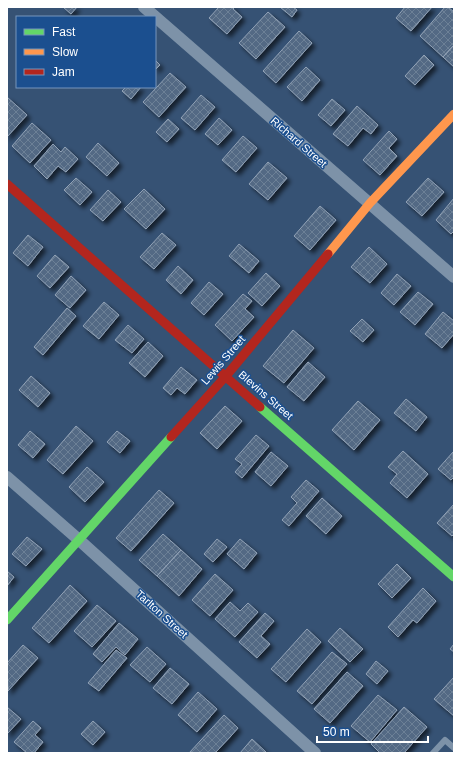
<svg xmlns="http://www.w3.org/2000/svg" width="461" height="760" viewBox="0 0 461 760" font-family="Helvetica,sans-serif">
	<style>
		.building { fill: url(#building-cross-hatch); stroke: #92a2b6; filter: url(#shadow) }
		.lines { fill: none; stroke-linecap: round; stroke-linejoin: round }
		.lane { stroke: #7d92a8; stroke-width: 6 }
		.street { stroke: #7d92a8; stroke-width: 12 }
		.fast { stroke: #63d668; stroke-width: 9 }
		.slow { stroke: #ff974d; stroke-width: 9 }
		.jam { stroke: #b3261e; stroke-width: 9 }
		.labels { text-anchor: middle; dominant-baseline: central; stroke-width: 3; stroke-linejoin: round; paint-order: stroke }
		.street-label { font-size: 11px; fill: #fff; stroke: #1b4f8f }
	</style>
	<defs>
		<pattern id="building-cross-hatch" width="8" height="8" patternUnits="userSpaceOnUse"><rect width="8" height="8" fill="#526984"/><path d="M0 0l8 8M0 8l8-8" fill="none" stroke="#6c8096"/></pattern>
		<filter id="shadow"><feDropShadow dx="3.5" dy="3.5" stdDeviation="2" flood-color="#0009"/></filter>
	</defs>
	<rect width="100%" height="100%" fill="#365274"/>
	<path class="building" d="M63,7h14l-6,7z
		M219,7h16l-2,2 9,8 -15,17 -18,-16z
		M280,7h13l4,3 -5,7z
		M405,7h27l-21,24 -15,-13z
		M445,7h3l6,5v33l-11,12 -23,-21z
		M268,12l17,15 -29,32 -17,-16z
		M299,31l13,12 -36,40 -13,-12z
		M454,45v22l-11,-10z
		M424,55l10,10 -19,20 -10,-9z
		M155,60l5,5 -5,5z
		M306,67l14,13 -18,21 -15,-14z
		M170,73l16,14 -27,30 -16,-15z
		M126,87h15l-10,12 -9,-8z
		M201,95l14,12 -20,23 -14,-12z
		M7,97l20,18 -20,22z
		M332,99l13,11 -14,16 -13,-11z
		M357,106l21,19 -7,9 -8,-6 -15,18 -15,-12z
		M219,118l13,12 -14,15 -13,-11z
		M168,119l11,10 -12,13 -11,-10z
		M32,123l19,17 -21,23 -18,-17z
		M389,131l8,8 -8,9 8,8 -17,19 -17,-15z
		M243,136l14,12 -21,24 -14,-12z
		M98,143l21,20 -12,13 -21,-19z
		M53,144l8,8 4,-5 13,12 -12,13 -8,-6 -11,13 -13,-13z
		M268,162l19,16 -19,22 -19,-16z
		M76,178l16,14 -12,13 -16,-15z
		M428,178l16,14 -22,24 -16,-14z
		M144,189l21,20 -19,20 -22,-20z
		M108,190l13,12 -18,19 -13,-11z
		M454,198v33l-3,3 -15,-14z
		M320,206l16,14 -26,30 -16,-14z
		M162,233l14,12 -22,24 -14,-12z
		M28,235l15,12 -15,19 -15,-13z
		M239,244l20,17 -10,12 -20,-17z
		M369,247l18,17 -17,19 -19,-16z
		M55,255l14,12 -19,21 -13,-12z
		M178,266l15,14 -12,14 -15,-14z
		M266,273l14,13 -18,20 -14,-13z
		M397,274l14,12 -17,19 -13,-12z
		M71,276l15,14 -16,18 -15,-13z
		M209,282l14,12 -19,21 -13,-12z
		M418,292l15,12 -18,21 -15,-13z
		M243,294l9,7 -7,8 9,8 -22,24 -17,-16z
		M104,302l15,13 -20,24 -16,-13z
		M67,308l9,8 -33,39 -9,-8z
		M443,312l11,9v13l-12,14 -17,-14z
		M362,319l12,11 -11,12 -13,-11z
		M128,325l16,14 -12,14 -17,-13z
		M293,330l21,18 -30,35 -21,-17z
		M148,342l15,14 -18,21 -16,-14z
		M308,362l17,15 -21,24 -17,-14z
		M181,367l16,13 -12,14 -8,-6 -6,7 -8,-7z
		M31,376l19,17 -12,14 -19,-17z
		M406,399l21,18 -11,14 -22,-18z
		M358,401l22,19 -26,30 -22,-20z
		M225,406l17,15 -25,28 -17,-16z
		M76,426l17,15 -30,33 -16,-14z
		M30,431l15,13 -12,14 -15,-13z
		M117,431l13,10 -10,12 -13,-11z
		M256,435l13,11 -27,32 -7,-6 7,-8 -7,-5z
		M403,451l25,23 -21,24 -17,-15 7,-9 -9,-7z
		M271,452l17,14 -17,20 -16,-14z
		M453,452l1,25 -3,3 -13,-11z
		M87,467l17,15 -19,20 -16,-15z
		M306,480l13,11 -30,35 -7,-6 15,-17 -6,-6z
		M159,490l15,13 -43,48 -15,-13z
		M322,498l20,18 -16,18 -20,-18z
		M454,504v30l-2,2 -15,-13z
		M163,534l18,16 -24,26 -18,-16z
		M27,537l15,12 -16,17 -14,-12z
		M217,539l10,8 -14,15 -9,-8z
		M240,539l17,14 -13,16 -17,-15z
		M181,550l21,19 -23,27 -22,-20z
		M397,564l14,14 -19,20 -14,-14z
		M7,571l7,6 -7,9z
		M215,574l18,16 -23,26 -18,-16z
		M70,585l17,16 -38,42 -17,-15z
		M423,588l13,13 -19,22 -4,-3 -15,17 -10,-10z
		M230,602l10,9 8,-8 10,9 -23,25 -20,-18z
		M97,605l19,16 -24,26 -18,-16z
		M265,613l9,8 -13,15 9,8 -13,14 -18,-16z
		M119,623l19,16 -13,16 -9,-8 -14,15 -9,-8z
		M340,628l23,21 -13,13 -22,-21z
		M307,629l14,13 -35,40 -15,-13z
		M454,644v8l-4,-3z
		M23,645l15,13 -30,33 -1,-28z
		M147,647l19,17 -16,18 -20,-17z
		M116,650l11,8 -28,33 -11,-8z
		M332,652l15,12 -35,40 -15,-13z
		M376,661l12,10 -11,13 -11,-10z
		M170,668l19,16 -17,20 -19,-16z
		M347,672l16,14 -33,37 -16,-14z
		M454,677v39l-20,-17z
		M198,692l19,17 -20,23 -19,-17z
		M378,695l19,15 -27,32 -19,-16z
		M7,707l14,12 -14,15z
		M404,707l23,20 -23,26h-24l-9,-9z
		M224,715l14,13 -7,8 -16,17h-26z
		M33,721l8,7 -6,7 8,7 -9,11h-7l-13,-11z
		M93,721l12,11 -12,13 -12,-11z
		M252,739l14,13 -1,1h-25z"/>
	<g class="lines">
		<path class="lane" d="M433,753l12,-13 9,8"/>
		<path class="street" d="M144,7l310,270
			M7,477l71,62 237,214"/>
		<path class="fast" d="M260,407l194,170
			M7,620l164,-183"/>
		<path class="slow" d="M328,254l42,-51 84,-89"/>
		<path class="jam" d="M7,184l253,223
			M171,437l55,-61 102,-122"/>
	</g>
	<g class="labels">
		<g class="street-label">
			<text transform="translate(299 142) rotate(41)">Richard Street</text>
			<text transform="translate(223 360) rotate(-49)">Lewis Street</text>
			<text transform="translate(266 395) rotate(41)">Blevins Street</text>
			<text transform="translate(162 614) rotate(42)">Tarlton Street</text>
		</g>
	</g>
	<rect width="461" height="760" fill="none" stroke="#ffffff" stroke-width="16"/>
	<rect x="16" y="16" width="140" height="72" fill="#1b4f8f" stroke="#7695bc"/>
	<rect x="24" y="29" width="20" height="6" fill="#63d668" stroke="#7695bc"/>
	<text x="52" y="36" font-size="12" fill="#ffffff">Fast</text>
	<rect x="24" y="49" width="20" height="6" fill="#ff974d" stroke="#7695bc"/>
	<text x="52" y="56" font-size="12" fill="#ffffff">Slow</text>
	<rect x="24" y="69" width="20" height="6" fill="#b3261e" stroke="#7695bc"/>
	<text x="52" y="76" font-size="12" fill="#ffffff">Jam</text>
	<path d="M317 736v6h111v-6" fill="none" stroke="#ffffff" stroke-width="2"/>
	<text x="323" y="736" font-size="12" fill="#ffffff" stroke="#1b4f8f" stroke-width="3" paint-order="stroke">50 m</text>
</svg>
